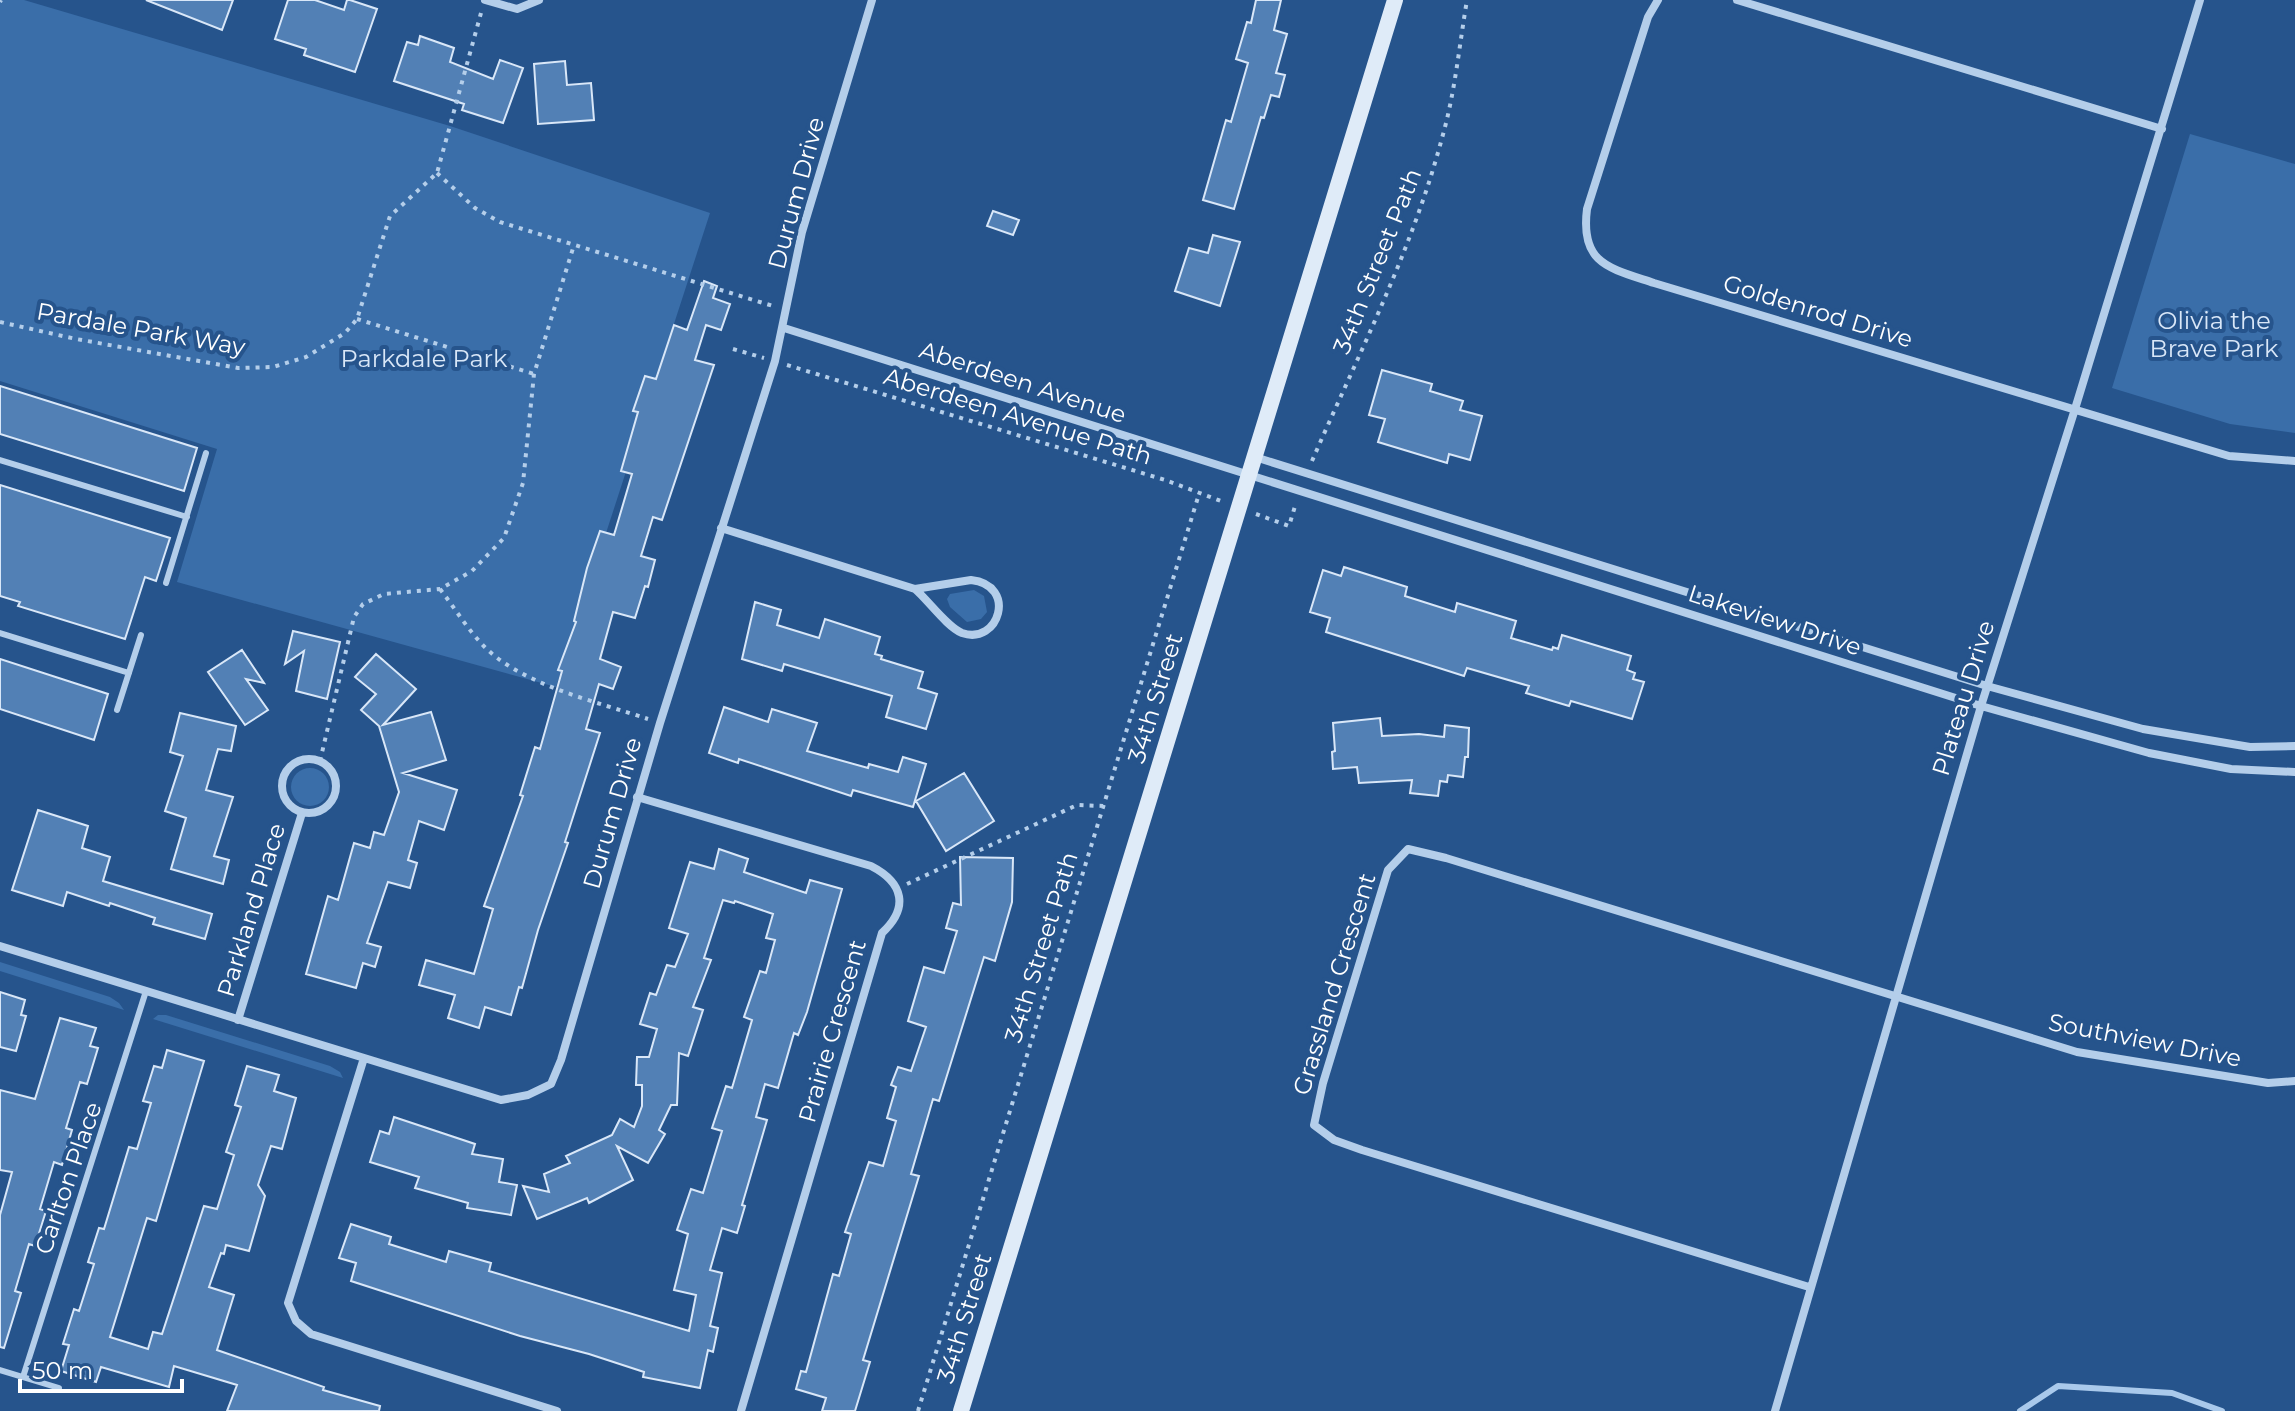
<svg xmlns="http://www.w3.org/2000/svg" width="2295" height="1411" viewBox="0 0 2295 1411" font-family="Montserrat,sans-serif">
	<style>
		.green { fill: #3a6ea9 }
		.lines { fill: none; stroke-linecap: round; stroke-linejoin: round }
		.stream { stroke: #a9c9eb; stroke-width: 6 }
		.building { fill: #5280b5; stroke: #d9e7f8; stroke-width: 2 }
		.path { stroke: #b4ceea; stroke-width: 4; stroke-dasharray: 4 6; stroke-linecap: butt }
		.lane { stroke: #b4ceea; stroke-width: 6 }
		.street { stroke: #b4ceea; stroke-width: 8 }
		.secondary { stroke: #dfebf8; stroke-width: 16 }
		.labels { text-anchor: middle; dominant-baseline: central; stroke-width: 8; stroke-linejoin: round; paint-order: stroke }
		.street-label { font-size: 24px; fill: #fff; stroke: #26548c }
		.park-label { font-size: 24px; fill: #d9e7f8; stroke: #26548c }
	</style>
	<rect width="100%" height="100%" fill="#26548c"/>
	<path class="green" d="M0,0h24l426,126 260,87 -154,474 -379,-105 40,-133 -217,-68z
		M2190,134l105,30v269l-65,-9 -118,-36z
		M974,590l10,6 3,16 -6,7 -14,3 -17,-15 -3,-8 3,-5z
		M291 787a19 19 0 1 1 38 0a19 19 0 1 1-38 0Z
		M0,962l110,35 9,6 5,7 -124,-39z
		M158,1015h8l164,51 10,6 3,6 -190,-59z"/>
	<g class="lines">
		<path class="stream" d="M2020,1411l38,-25 114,7 50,18"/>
	</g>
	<path class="building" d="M146,0h87l-11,30z
		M288,0h27l29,10 3,-10h3l27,9 -22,63 -51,-17 2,-6 -31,-10z
		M1256,0h25l-7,30 13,4 -11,39 9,2 -6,22 -8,-2 -7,23 -3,-1 -27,92 -31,-9 23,-80 5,2 17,-59 -12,-4 11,-37 4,1z
		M420,36l34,12 -4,14 43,17 7,-19 23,8 -20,55 -41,-13 2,-6 -70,-23 13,-39 11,3z
		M565,61l2,24 24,-2 3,37 -56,4 -4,-60z
		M993,211l26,9 -6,15 -26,-9z
		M1213,235l27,7 -20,64 -45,-15 14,-43 19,5z
		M704,281l13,5 -4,12 17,6 -9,26 -15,-5 -11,35 19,5 -52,155 -9,-3 -12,39 14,4 -7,27 -3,-1 -10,32 -22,-6 -13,47 21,8 -8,22 -14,-5 -13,45 14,4 -35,109 3,1 -30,87 -16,58 -3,-1 -8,28 -26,-8 -6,21 -31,-10 7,-23 -36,-10 7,-25 48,14 19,-65 -9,-3 39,-110 -3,-1 15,-48 5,2 22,-78 -4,-1 18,-48 -2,-1 13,-53 13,-37 14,4 18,-61 -11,-3 17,-59 -5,-1 12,-35 11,3 18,-54 13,5z
		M1382,370l50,14 -2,7 33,10 -3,9 22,6 -12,44 -21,-6 -2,9 -69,-21 7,-23 -16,-4z
		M0,386l197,62 -13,43 -184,-57z
		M0,485l170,53 -14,43 -11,-4 -20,62 -107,-33 2,-4 -20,-6z
		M1344,567l63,20 -2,9 50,16 2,-9 59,18 -5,17 41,12 1,-3 5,2 4,-14 69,21 -4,14 8,3 -2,6 11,3 -12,37 -61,-18 -2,5 -43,-13 3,-7 -62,-18 -3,8 -138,-44 4,-14 -20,-6 13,-42 18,6z
		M755,602l26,8 -4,15 42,13 6,-19 55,18 -5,17 7,2 -1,3 42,13 -5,16 19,6 -11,35 -40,-12 6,-21 -108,-32 -2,7 -40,-12z
		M293,631l47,11 -13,57 -31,-8 8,-40 -19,13z
		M242,650l22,33 -18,-4 22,31 -23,15 -37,-53z
		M376,654l40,35 -33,36 48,-13 15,48 -43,13 54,17 -13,40 -25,-9 -11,39 9,3 -7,25 -22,-6 -21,61 14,4 -6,20 -12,-4 -7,25 -50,-14 22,-78 10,4 16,-57 16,5 4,-16 10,3 15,-43 -20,-66 -18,-16 15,-16 -21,-17z
		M0,659l108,35 -14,46 -94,-31z
		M724,707l44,15 4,-13 45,14 -10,28 61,17 1,-4 29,8 5,-15 23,7 -13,43 -60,-17 -2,6 -112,-37 -1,4 -29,-10z
		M180,713l56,13 -5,25 -13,-2 -12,41 27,7 -19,59 15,4 -6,24 -52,-15 15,-51 -21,-7 18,-55 -13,-4z
		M1380,718l2,18 37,-2 25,3 1,-12 24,3 -1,29h-3l-2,20 -15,-2 -1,7 -7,-1 -2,15 -28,-3 2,-13 -53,3 -2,-16 -24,2 -1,-17 3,-1 -2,-28z
		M964,773l30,48 -48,30 -30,-50z
		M38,810l50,16 -6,22 28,9 -7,24 109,33 -7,25 -52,-15 2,-6 -45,-15 -1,3 -42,-14 -4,14 -51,-16z
		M719,849l29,10 -4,13 62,21 4,-13 32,9 -35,123 -9,23 -4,-2 -16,55 -13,-4 -9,33 11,3 -25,85 3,1 -8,27 -15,-5 -12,42 12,3 -12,53 8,2 -5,24 -5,-2 -8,38 -57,-11 1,-5 -55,-18 -69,-18 -169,-55 5,-18 -17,-5 12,-34 40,13 -2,7 57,18 3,-11 42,12 -2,8 200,60 7,-36 -22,-5 14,-56 -11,-4 14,-41 12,4 19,-62 -10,-3 14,-42 6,2 20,-68 -8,-3 16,-46 6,2 9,-33 -9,-2 7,-24 -38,-13 -1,2 -11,-3 -19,58 7,2 -18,47 10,3 -15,46 -9,-3 -2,52h-6l-12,25 6,4 -17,29 -31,-17 16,34 -44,23 -2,-5 -50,21 -14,-33 26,6 -5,-18 26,-11 -4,-7 46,-21 8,-16 14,8 8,-21v-21h-6l1,-28h12l8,-28 -17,-5 10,-31 6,2 11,-30 8,2 13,-33 -19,-6 21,-66 24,7z
		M960,857l53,1 -1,44 -17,59 -11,-4 -45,144 -6,-2 -22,75 8,2 -56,184 7,2 -15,49h-33l4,-13 -30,-9 5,-18 5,1 27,-98 6,2 12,-42 -6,-2 24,-70 14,4 13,-45 -9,-3 9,-31 -5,-2 7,-18 13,4 15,-44 -18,-6 16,-54 20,6 13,-42 -11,-3 7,-25 8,2z
		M0,992l25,8 -4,15 5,1 -10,35 -16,-4z
		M60,1018l36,10 -6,18 8,2 -11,36 -7,-2 -14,46 6,2 -10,35 -8,-3 -14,47 6,2 -11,35 -6,-2 -14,47 6,2 -17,55 -4,-1v-132l12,-43 -12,-2v-80l35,9z
		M167,1050l37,11 -48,160 -9,-3 -37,119 38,12 5,-17 9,2 42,-128 13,3 17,-54 -8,-3 15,-45 -6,-2 12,-39 32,9 -5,16 22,7 -14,51 -11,-3 -13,39 7,11 -16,55 -23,-6 -2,9 -3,-1 -12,34 25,8 -17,55 107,37 -1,3 57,16 -1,5h-152l10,-26 -63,-19 -5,21 -68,-20 -5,15 -35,-11 8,-26 -6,-1 11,-35 5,2 15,-47 -6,-2 11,-34 5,1 25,-82 8,2 14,-46 -8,-2 11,-35 8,2z
		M394,1117l81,27 -3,10 31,5 -4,23 18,3 -6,30 -44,-7 1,-5 -53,-15 4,-11 -49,-15 10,-31 9,3z"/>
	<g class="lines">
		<path class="path" d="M0,2l1,-2
			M437,173l38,35 25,14 273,84
			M357,319l177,55
			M0,322l76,17 162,29 35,-1 33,-10 39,-24 12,-14 33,-103 47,-43 44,-160
			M733,349l31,9
			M787,365l378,115 56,21
			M1312,461c46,-106 100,-210 130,-323 13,-45 17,-91 25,-138
			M1256,514l33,12 7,-23
			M440,589c14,18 26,38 41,54 36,41 117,59 167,76
			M320,761l34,-144 9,-13 21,-10 56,-5 32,-18 32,-33 19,-55 11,-109 40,-129
			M907,884l170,-79 26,1
			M918,1411l281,-917"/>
		<path class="lane" d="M0,460l187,57
			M166,583l40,-130
			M0,633l129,40
			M117,710l24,-75
			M0,1370l59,18
			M23,1377l123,-386"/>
		<path class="street" d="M485,0l32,9 22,-9
			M1658,0l-10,17 -61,192c-7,55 22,59 67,74l575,173 66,5
			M1737,0l425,129
			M784,328l1197,378 168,47 82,16 64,3
			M1255,457l732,229 156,43 107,18 45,-1
			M721,528l194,61
			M971,580c47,5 28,66 -9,53 -15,-6 -34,-33 -47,-44z
			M282 786a27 27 0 1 1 54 0a27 27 0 1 1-54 0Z
			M637,797l234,69c33,17 38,42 11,67l-141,478
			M0,946l501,154 27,-5 23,-11 10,-24 99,-337 115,-362 27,-129 70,-232
			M238,1020l64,-207
			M364,1058l-76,245 8,18 15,13 246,77
			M1809,1287l-447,-137 -28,-10 -20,-15 9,-42 65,-213 20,-21 38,9 631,194 191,31 27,-2
			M1775,1411l206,-705 94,-297 125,-409"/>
		<path class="secondary" d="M961,1411l434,-1411"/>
	</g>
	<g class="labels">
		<g class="street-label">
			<text transform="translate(796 193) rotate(-75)">Durum Drive</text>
			<text transform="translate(1377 261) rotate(-68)">34th Street Path</text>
			<text transform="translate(1818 311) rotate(17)">Goldenrod Drive</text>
			<text transform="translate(141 329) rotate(10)">Pardale Park Way</text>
			<text transform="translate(1023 382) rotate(18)">Aberdeen Avenue</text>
			<text transform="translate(1018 416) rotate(17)">Aberdeen Avenue Path</text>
			<text transform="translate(1775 620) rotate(18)">Lakeview Drive</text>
			<text transform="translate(1155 698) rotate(-73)">34th Street</text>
			<text transform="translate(1963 698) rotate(-73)">Plateau Drive</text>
			<text transform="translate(612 813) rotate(-74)">Durum Drive</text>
			<text transform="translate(251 910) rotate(-73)">Parkland Place</text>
			<text transform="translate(1041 947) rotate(-73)">34th Street Path</text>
			<text transform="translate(1334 984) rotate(-73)">Grassland Crescent</text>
			<text transform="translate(832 1031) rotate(-74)">Prairie Crescent</text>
			<text transform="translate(2145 1040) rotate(11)">Southview Drive</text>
			<text transform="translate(68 1178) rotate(-71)">Carlton Place</text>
			<text transform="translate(964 1318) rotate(-73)">34th Street</text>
		</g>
		<g class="park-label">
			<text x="2214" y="320">Olivia the<tspan x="2214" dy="28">Brave Park</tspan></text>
			<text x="424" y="358">Parkdale Park</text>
		</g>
	</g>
	<path d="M20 1379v12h162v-12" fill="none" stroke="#ffffff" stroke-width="4"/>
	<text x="32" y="1379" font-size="24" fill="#ffffff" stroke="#26548c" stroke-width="6" paint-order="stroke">50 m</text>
</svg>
